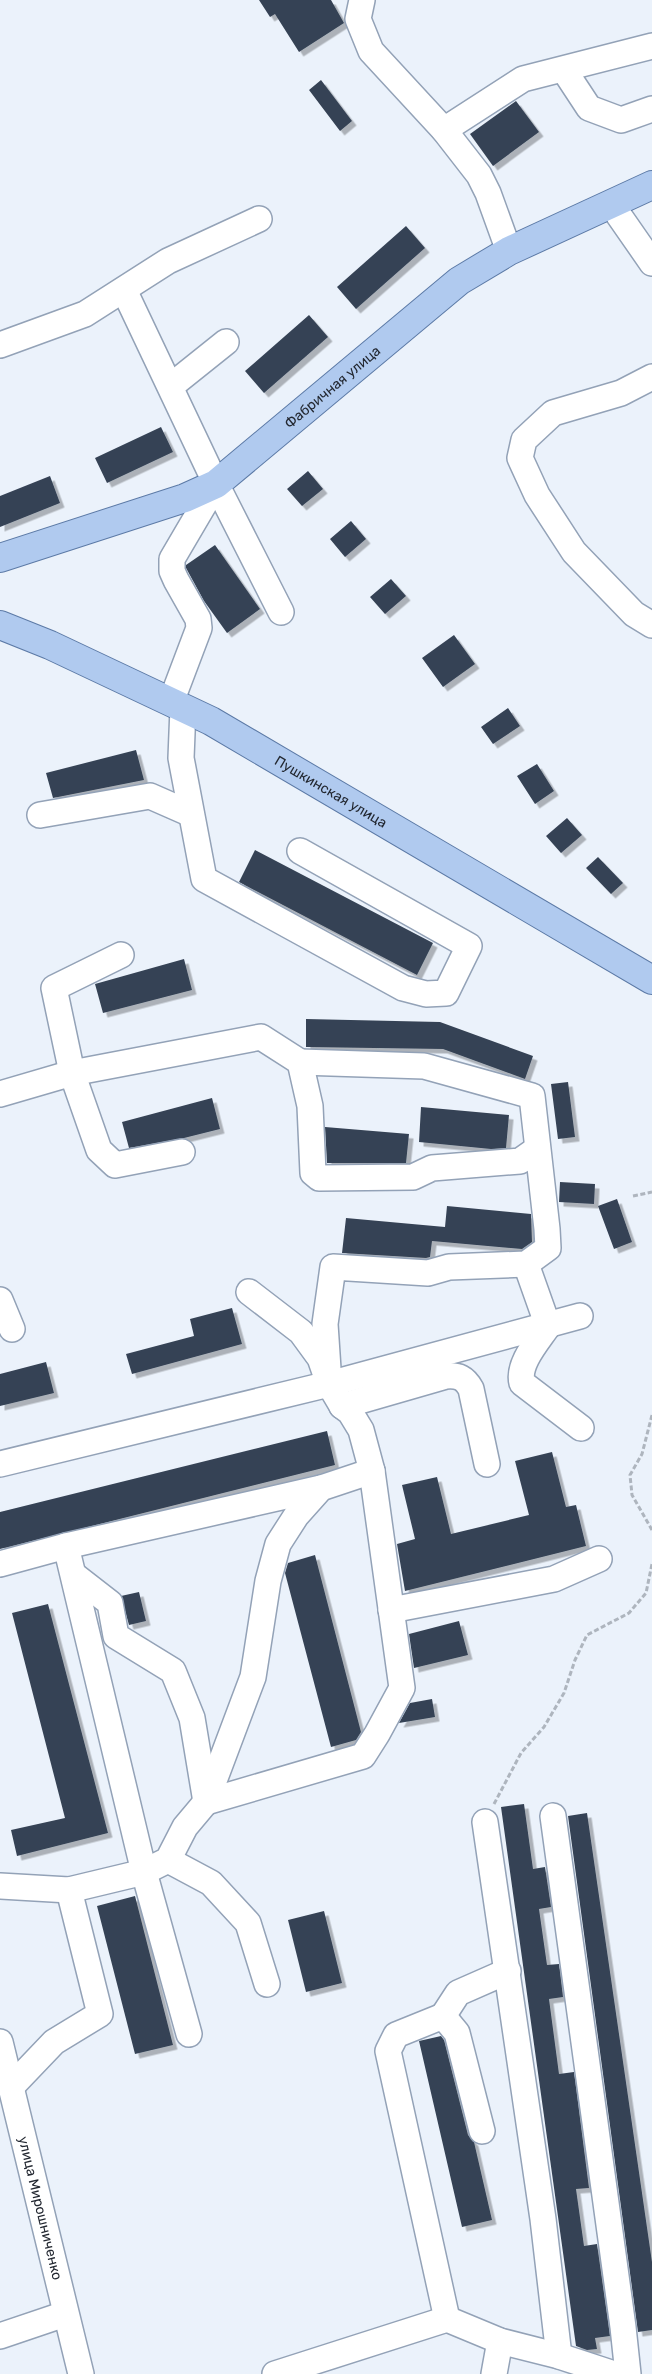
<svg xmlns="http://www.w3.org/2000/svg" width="652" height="2374" viewBox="0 0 652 2374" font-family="Rubik,sans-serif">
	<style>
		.building { fill: #364355; filter: url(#shadow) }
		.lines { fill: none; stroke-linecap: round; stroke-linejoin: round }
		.minor-casing { stroke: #93a2b7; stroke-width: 28 }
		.major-casing { stroke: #5c7aa6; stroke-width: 30 }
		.path { stroke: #aeb5be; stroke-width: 3; stroke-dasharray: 5 2.5; stroke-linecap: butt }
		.minor { stroke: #fff; stroke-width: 25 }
		.major { stroke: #b0caef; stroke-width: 28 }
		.labels { text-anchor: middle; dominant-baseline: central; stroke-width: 5; stroke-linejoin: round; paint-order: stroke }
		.street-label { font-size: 14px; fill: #232831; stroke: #ebf2fb }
	</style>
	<defs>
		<filter id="shadow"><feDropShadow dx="4.5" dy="4.5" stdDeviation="0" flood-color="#0004"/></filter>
	</defs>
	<rect width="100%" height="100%" fill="#ebf2fb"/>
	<path class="building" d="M259,0h72l13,23 -45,29 -24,-38 -5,3z
		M321,80l31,41 -12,10 -31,-41z
		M516,101l23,31 -46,34 -23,-32z
		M406,226l19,22 -69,61 -19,-22z
		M309,315l19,22 -64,56 -19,-22z
		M161,427l12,25 -66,31 -12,-25z
		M308,471l15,18 -21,17 -15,-17z
		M50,476l10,27 -60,24v-31z
		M351,521l15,18 -21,18 -15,-18z
		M215,545l45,64 -33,24 -23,-32 -18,-33v-3z
		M391,579l15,17 -21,18 -15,-17z
		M454,635l21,29 -32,23 -21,-29z
		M508,708l12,18 -27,18 -12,-17z
		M136,750l8,30 -91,18 -7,-25z
		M537,764l17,27 -19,13 -18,-28z
		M567,818l15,17 -21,18 -15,-17z
		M255,850l178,93 -16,32 -178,-93z
		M598,857l25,26 -12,11 -25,-26z
		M184,959l8,31 -89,23 -8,-29z
		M306,1019l134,3 93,34 -8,23 -82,-30 -137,-2z
		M568,1082l7,55 -17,2 -7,-55z
		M212,1098l8,31 -36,9 -55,10 -7,-26z
		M421,1107l88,8 -3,33 -15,1 -72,-7z
		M325,1127l84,7 -3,29h-79z
		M560,1182l35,2 -1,20 -35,-2z
		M617,1199l15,43 -18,7 -16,-43z
		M447,1206l84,8 1,28 -10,7 -90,-8 -2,16 -4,1 -84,-5 4,-35 99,9z
		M232,1308l10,36 -110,30 -6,-20 68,-18 -4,-17z
		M46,1362l8,31 -54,13v-32z
		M327,1431l8,34 -335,84v-37z
		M552,1452l14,55 10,-2 10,41 -181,45 -8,-47 18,-5 -13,-54 35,-8 14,57 78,-19 -14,-54z
		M315,1555l46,177 -5,8 -25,7 -46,-174 3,-10z
		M139,1592l7,29 -17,4 -8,-29z
		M48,1604l60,229 -91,23 -6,-26 54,-12 -53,-205z
		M459,1621l9,34 -54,13 -5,-34z
		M432,1699l3,18 -36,6 11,-20z
		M524,1804l9,65 12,-2 6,40 -12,2 8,56 12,-1 4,33 -14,2 10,75 15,-2 15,116 -13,1 8,57 13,-2 12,85 1,7 -15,2 2,11 -10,1 -11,-4 -75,-539z
		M587,1813l65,449v68l-14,2 -70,-516z
		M135,1896l38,149 -38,9 -38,-148z
		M324,1911l18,72 -36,9 -18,-72z
		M441,2036l3,4 24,95 6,7 18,78 -30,7 -43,-186z"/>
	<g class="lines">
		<g class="minor-casing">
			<g id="minor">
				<path d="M362,0l-4,19 13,32 73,79 35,45 9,18 21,58"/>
				<path d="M564,70l25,38 32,12 31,-11"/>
				<path d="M444,130l79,-51 129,-33"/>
				<path d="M611,204l41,59"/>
				<path d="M124,290l92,194 65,128"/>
				<path d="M0,345l85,-31 83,-53 91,-42"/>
				<path d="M652,377l-31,16 -68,20 -29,27 -4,18 17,37 37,57 60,62 18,11"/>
				<path d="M171,386l55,-44"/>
				<path d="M171,702l28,-74 -1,-9 -22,-39 -4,-9v-12l44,-75"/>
				<path d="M183,708l-2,50 23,121 199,109 23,6 20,-1 23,-47 -169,-95"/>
				<path d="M40,815l110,-19 41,18"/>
				<path d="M121,955l-67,33 18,85 27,77 16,15 67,-13"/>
				<path d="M300,1062l124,4 108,30 15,133 1,19 -22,16 -77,3 -21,6 -95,-6 -8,57 3,45"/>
				<path d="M0,1094l72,-21 189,-36 39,25 10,44 3,67 6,5 94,-1 19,-9 88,-7 17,-12"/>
				<path d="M526,1264l22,62c-10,15 -31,38 -26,57l59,45"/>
				<path d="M0,1300l12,29"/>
				<path d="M342,1406l104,-30c13,-1 19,2 25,13l16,75"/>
				<path d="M0,1464l329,-80 251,-68"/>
				<path d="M66,1546l78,326 45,162"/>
				<path d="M0,1564l66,-18 255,-58"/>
				<path d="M74,1575l36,28 6,33 57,35 19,47 14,84 157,-46 14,-22 25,-46 -30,-217 -11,-41 -11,-18 -8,-6 -13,-22 -9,-26 -19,-26 -52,-40"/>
				<path d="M391,1610l163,-31 45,-20"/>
				<path d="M553,1816l70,511 5,47"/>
				<path d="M485,1822l58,397 16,137"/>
				<path d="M168,1860l43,23 37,40 19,61"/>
				<path d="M0,1886l69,4 75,-18 24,-12 17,-33 21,-25 47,-125 15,-96 10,-37 18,-28 25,-28 51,-17"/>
				<path d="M443,2016l15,-23 50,-22"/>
				<path id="s1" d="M0,2042l81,332"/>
				<path d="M11,2087l43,-45 46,-28 -31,-124"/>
				<path d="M447,2319l-59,-268 8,-16 47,-19 14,17 25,98"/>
				<path d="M0,2336l65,-22"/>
				<path d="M275,2374l172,-55 53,22 59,15 55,18"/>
				<path d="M494,2374l6,-33"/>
			</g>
		</g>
		<g class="major-casing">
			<g id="major">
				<path id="s2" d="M0,558l185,-60 31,-14 243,-203 50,-30 143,-66"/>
				<path id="s3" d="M0,625l50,20 161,76 441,259"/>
			</g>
		</g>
		<path class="path" d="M633,1196l19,-4
			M652,1415l-10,39 -12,21 2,20 20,35
			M494,1804l27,-51 23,-26 20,-34 11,-33 12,-25 42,-22 17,-20 6,-29"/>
		<use href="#minor" class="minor"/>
		<use href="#major" class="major"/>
	</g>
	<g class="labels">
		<g class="street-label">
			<text stroke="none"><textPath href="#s2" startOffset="380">Фабричная улица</textPath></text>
			<text stroke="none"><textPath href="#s3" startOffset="371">Пушкинская улица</textPath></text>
			<text stroke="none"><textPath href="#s1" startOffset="171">улица Мирошниченко</textPath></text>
		</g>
	</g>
</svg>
